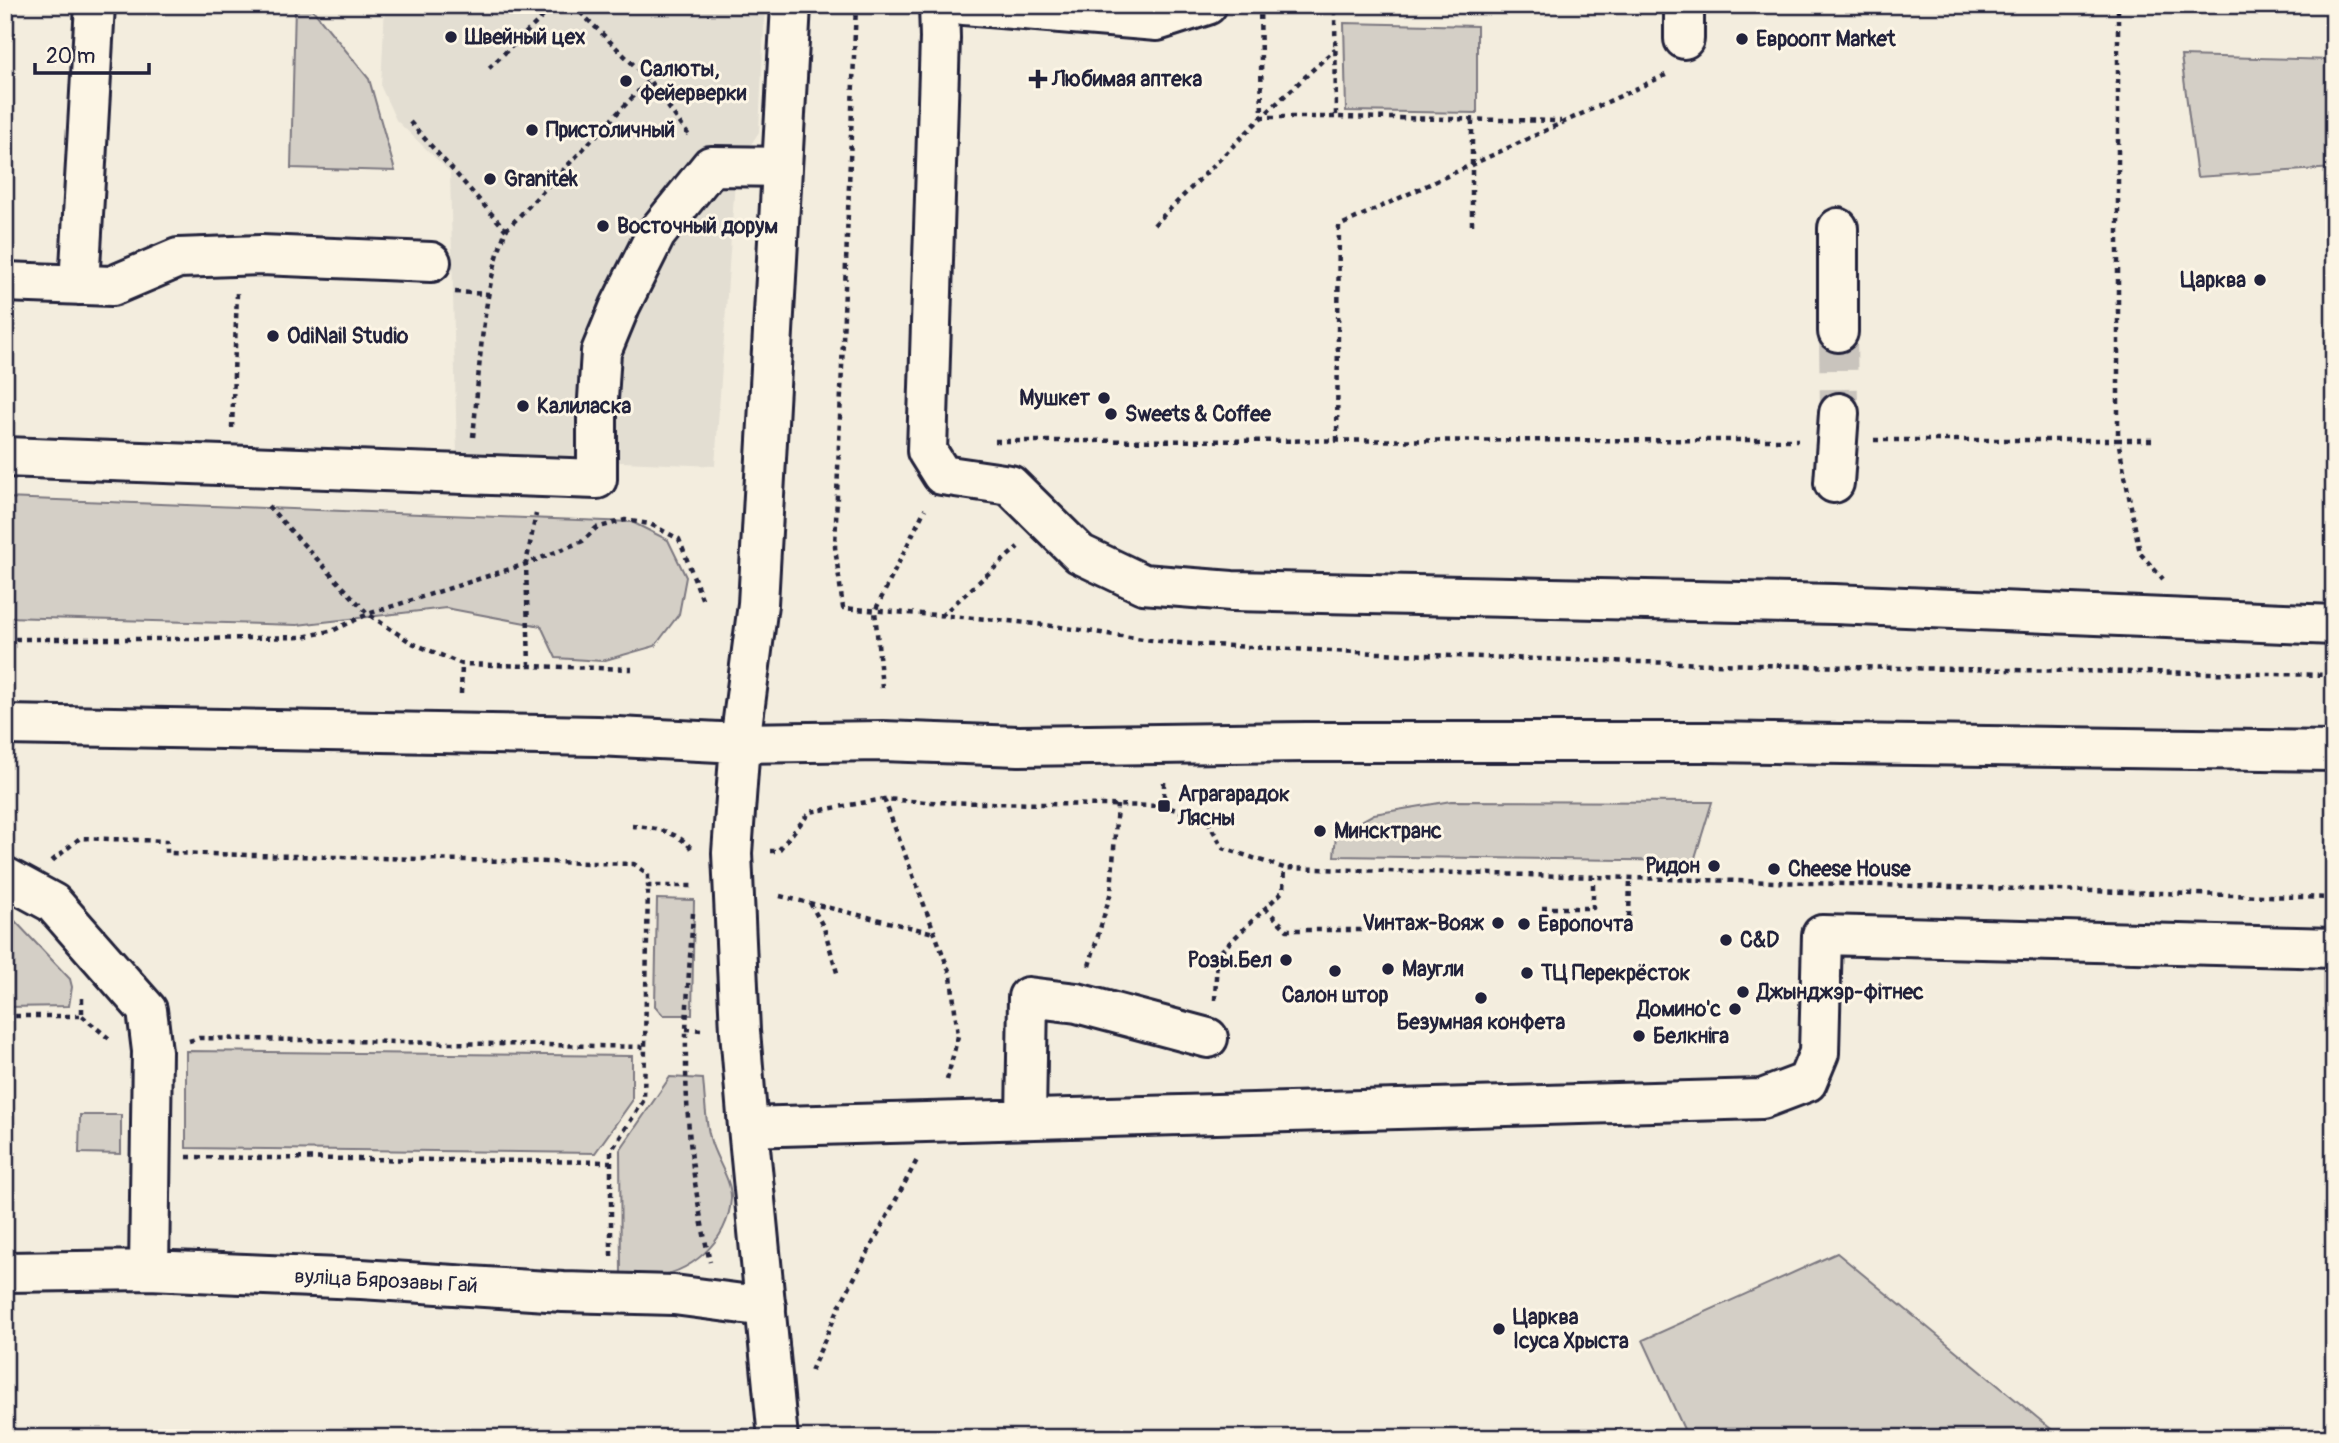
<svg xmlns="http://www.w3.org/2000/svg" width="2339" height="1443" viewBox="0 0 2339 1443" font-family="Pangolin,sans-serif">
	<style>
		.built { fill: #e3ded2 }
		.green { fill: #d4cfc6; stroke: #7b7880; stroke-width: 2 }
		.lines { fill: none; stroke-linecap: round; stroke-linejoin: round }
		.minor-tunnel { stroke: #c9c4bd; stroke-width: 38; stroke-dasharray: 38 19; stroke-linecap: butt }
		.minor-casing { stroke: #22223b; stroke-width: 44 }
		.major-casing { stroke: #22223b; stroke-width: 44 }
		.path { stroke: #22223b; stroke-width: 4.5; stroke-dasharray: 5 5; stroke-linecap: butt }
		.minor { stroke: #fcf5e5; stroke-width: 38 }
		.major { stroke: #fcf5e5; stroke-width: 38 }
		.poi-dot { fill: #22223b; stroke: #fcf5e5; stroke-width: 2.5 }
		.labels { text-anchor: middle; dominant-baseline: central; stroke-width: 6; stroke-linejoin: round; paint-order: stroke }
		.poi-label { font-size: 21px; font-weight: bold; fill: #22223b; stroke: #fcf5e5; text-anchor: start }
		.street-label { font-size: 21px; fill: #22223b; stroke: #fcf5e5 }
	</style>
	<rect width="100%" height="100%" fill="#f3edde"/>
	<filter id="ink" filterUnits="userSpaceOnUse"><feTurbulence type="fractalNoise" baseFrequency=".0143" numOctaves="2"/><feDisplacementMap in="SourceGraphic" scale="14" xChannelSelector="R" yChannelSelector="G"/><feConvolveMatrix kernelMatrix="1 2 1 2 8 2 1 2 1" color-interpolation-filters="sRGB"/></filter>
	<g filter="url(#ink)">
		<path class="built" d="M385,5h380l-6,127 -11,17 -11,3 -22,314 -258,-11 -7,-283 -54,-52 -15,-33z"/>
		<path class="green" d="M295,5h14l60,74 26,92 -104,-3z
			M1344,23l133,3v87l-131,-2z
			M2181,56l153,4v108l-137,9z
			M5,498l627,24 36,18 18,37 -7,37 -24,32 -53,15 -46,-3 -15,-32 -95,-18 -149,17 -292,-8z
			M1451,801l261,1 -18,59 -360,-5 2,-21 38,-21z
			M657,899l37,1 -2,115h-29l-8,-9z
			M5,919l10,2 55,58 2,8 -3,19 -64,1z
			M186,1051l446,5v45l-37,52 -409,-5z
			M670,1077l33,2c2,19 2,40 7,59 4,19 22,41 21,61 -3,43 -41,76 -83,78 -9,1 -18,-2 -27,-3l-1,-124z
			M80,1115h41v39l-42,-1z
			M1837,1253l225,185h-374l-45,-98z"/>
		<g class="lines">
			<path class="minor-tunnel" d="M1838,332l1,81"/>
			<g class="minor-casing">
				<path id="minor" d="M939,5l1,33 -13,413 15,24 68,10 70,69 63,30 89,7 602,13 500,21
					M964,5l193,16 50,-16
					M1684,39v-34
					M1838,228v104
					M5,282l107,4 66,-28 83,-3 170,7
					M79,285l16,-280
					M5,457l592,22v-64l4,-63 19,-46 36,-72 55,-68 70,1
					M1834,483l5,-70
					M5,877l48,26 94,107 5,41 -3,219
					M1026,1119l2,-122 49,6 131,35
					M748,1127l1014,-28 45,-17 12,-29 3,-118 512,13
					M5,1272l144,-2 212,9 202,13 111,3 92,12"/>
			</g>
			<g class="major-casing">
				<path id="major" d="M5,725l592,11 143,7 143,-2 136,5 287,-4h402l626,9
					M778,1438l-30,-311 -8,-96 -8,-178 8,-110 18,-139 33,-599"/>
			</g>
			<path class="path" d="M573,5l76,75
				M856,5l-21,542 8,61c69,6 140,9 209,18 47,6 94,15 141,18 380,21 761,25 1141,31
				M1260,5l2,112h74
				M1315,5l20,6 1,106 225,4
				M1467,15l1,-10
				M489,68l66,-63
				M1472,120v107
				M410,122l96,108
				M1154,225l108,-108 73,-68
				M455,292l34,2
				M232,428l5,-135
				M473,437c7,-68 8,-142 33,-207l143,-150 41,57
				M1874,440h244v-435
				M2152,440h-34l22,113 23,26
				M995,441l803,-1
				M1337,441l2,-215 331,-153
				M268,506l100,108 44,29 50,21 170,5
				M941,616l77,-69
				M5,639h195l103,-2 31,-7 34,-16 158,-50 57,-23 13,-13 29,-8 25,4 29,15 24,62
				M529,666l-3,-102 10,-50
				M882,688l-7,-77 50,-102
				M461,694l1,-30
				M1164,782v24
				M884,799l67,177 7,60 -12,48
				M632,826c21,1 49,6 61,25
				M770,851h8l32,-39 74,-13 42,3 238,4 43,14 16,28 61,20 1050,30
				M52,861l28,-23 87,3v12l467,11 14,10v12h47
				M780,896l154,37
				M810,903l14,25 14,48
				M1265,908l22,22h75
				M1542,908h51v-31
				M693,913c-3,49 -8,99 -7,149 0,66 9,136 24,200
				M1629,917l1,-38
				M1089,966l22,-74 6,-87
				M1215,1000l2,-45 66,-64 1,-23
				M5,1016h77v-20
				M82,1016l30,25
				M686,1029l17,1
				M189,1041l10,-3 447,9
				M187,1157l424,5
				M611,1256v-105l33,-51 4,-214
				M811,1371l30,-68 76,-143"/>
			<use href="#minor" class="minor"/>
			<use href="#major" class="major"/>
		</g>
	</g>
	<g class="poi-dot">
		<circle cx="451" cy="37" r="7"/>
		<circle cx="1742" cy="39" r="7"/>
		<path d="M1034.5 68.5h7v7h7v7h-7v7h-7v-7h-7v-7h7z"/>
		<circle cx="626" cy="81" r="7"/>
		<circle cx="532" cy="130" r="7"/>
		<circle cx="490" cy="179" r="7"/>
		<circle cx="603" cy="226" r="7"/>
		<circle cx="2260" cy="280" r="7"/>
		<circle cx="273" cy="336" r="7"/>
		<circle cx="1104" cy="398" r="7"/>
		<circle cx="523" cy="406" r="7"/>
		<circle cx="1111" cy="414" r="7"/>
		<rect x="1157" y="799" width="14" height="14" rx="3.5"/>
		<circle cx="1320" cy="831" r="7"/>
		<circle cx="1714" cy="866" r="7"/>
		<circle cx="1774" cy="869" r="7"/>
		<circle cx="1498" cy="923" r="7"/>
		<circle cx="1524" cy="924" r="7"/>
		<circle cx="1726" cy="940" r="7"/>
		<circle cx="1286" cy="960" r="7"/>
		<circle cx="1388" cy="969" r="7"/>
		<circle cx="1335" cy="971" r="7"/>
		<circle cx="1527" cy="973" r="7"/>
		<circle cx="1743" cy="992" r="7"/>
		<circle cx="1481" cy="998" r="7"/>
		<circle cx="1735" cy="1009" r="7"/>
		<circle cx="1639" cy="1036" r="7"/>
		<circle cx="1499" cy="1329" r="7"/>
	</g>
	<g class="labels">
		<g class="poi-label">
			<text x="465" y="37">Швейный цех</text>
			<text x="1756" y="39">Евроопт Market</text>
			<text x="640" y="69">Салюты,<tspan x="640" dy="24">фейерверки</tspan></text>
			<text x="1052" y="79">Любимая аптека</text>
			<text x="546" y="130">Пристоличный</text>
			<text x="504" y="179">Granitek</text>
			<text x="617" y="226">Восточный дорум</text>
			<text x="2246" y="280" text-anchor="end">Царква</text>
			<text x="287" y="336">OdiNail Studio</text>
			<text x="1090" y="398" text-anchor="end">Мушкет</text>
			<text x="537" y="406">Калиласка</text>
			<text x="1125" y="414">Sweets &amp; Coffee</text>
			<text x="1178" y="794">Аграгарадок<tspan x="1178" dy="24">Лясны</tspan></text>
			<text x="1334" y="831">Минсктранс</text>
			<text x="1700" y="866" text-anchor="end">Ридон</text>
			<text x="1788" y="869">Cheese House</text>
			<text x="1484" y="923" text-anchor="end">Vинтаж-Вояж</text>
			<text x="1538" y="924">Европочта</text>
			<text x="1740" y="940">C&amp;D</text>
			<text x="1272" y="960" text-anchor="end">Розы.Бел</text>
			<text x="1402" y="969">Маугли</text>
			<text x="1541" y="973">ТЦ Перекрёсток</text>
			<text x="1757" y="992">Джынджэр-фітнес</text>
			<text x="1335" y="995" text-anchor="middle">Салон штор</text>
			<text x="1721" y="1009" text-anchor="end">Домино'c</text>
			<text x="1481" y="1022" text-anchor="middle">Безумная конфета</text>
			<text x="1653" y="1036">Белкніга</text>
			<text x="1513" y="1317">Царква<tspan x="1513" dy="24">Ісуса Хрыста</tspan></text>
		</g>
		<g class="street-label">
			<text transform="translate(386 1281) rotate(3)">вуліца Бярозавы Гай</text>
		</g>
	</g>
	<rect width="2339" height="1443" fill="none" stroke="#fcf5e5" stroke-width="28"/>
	<rect x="14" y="14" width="2311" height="1415" fill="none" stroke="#22223b" stroke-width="2.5" filter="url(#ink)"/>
	<path d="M35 63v10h114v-10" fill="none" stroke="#22223b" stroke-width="3.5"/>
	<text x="46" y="63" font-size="21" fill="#22223b" stroke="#fcf5e5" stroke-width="5" paint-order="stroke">20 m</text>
</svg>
